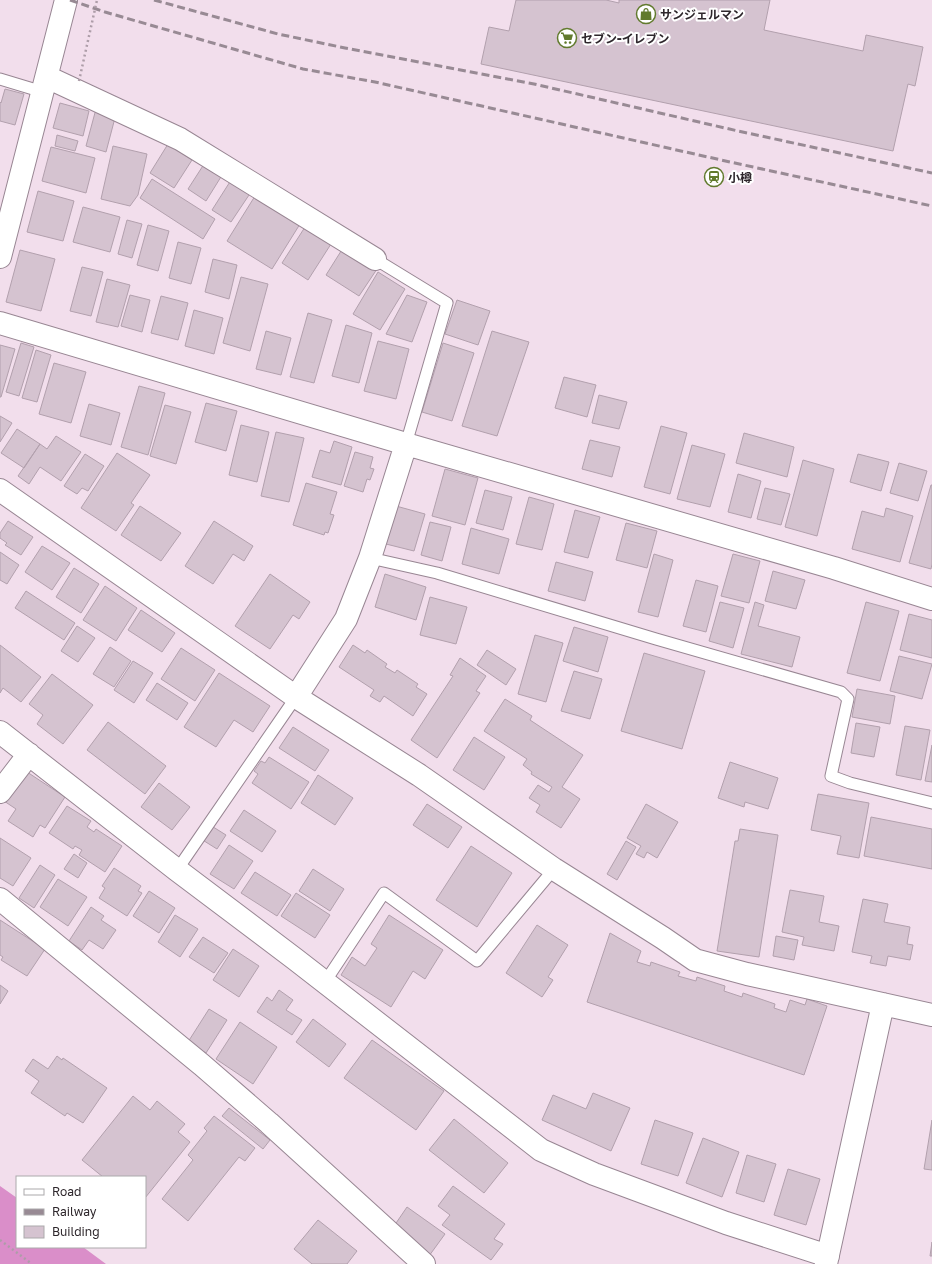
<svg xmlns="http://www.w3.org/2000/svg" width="932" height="1264" viewBox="0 0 932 1264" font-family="'Golos Text','Noto Sans JP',sans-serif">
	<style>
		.forest { fill: #da8ec9 }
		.building { fill: #d5c3d0; stroke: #b2a0ad }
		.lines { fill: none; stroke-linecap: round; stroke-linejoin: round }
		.lane-casing { stroke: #988693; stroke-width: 13 }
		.street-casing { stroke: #988693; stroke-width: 24 }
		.path { stroke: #ad9da8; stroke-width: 2.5; stroke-dasharray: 2 3; stroke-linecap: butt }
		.lane { stroke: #fff; stroke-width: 11 }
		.street { stroke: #fff; stroke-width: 22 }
		.rail { stroke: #988a94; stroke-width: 3; stroke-dasharray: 8 4; stroke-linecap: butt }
		.path-bridge { stroke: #ad9da8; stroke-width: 2.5; stroke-dasharray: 2 3; stroke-linecap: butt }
		.labels { text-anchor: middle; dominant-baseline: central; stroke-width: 4; stroke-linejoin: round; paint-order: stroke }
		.poi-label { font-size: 12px; font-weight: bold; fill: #2e272c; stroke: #fff; text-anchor: start }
	</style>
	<rect width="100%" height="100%" fill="#f2deec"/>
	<path class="forest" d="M0,1186l17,12v49h66l23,17h-106z"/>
	<path class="building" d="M516,0h90l13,3v-3h151l-6,30 99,21 3,-16 57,12 -8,39 -7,-2 -15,67 -412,-87 8,-37 20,4z
		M5,89l19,5 -9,31 -15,-4v-19l1,1z
		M60,103l29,8 -6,25 -30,-8z
		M96,109l20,5 -10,38 -20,-6z
		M57,135l21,6 -3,10 -20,-5z
		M168,144l24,16 -18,28 -24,-15z
		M113,146l34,8 -9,41 -8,11 -29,-7z
		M51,147l44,11 -9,35 -44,-12z
		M206,161l18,11 -18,29 -18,-12z
		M233,177l20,12 -22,33 -19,-12z
		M152,179l63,40 -12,20 -63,-41z
		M38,191l36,10 -11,40 -36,-9z
		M255,196l45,28 -28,45 -45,-28z
		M83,207l37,10 -10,35 -37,-10z
		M127,220l15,4 -10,34 -14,-4z
		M148,225l21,6 -11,40 -21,-6z
		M305,227l26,17 -23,36 -26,-17z
		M178,242l23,6 -10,36 -22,-6z
		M343,248l34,21 -18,27 -33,-21z
		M20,250l35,9 -14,52 -35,-9z
		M213,259l24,6 -8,34 -24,-7z
		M82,267l21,5 -12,44 -21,-5z
		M378,272l27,17 -25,41 -27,-16z
		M241,277l27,7 -18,67 -27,-8z
		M107,279l23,6 -12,42 -22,-5z
		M130,295l20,5 -8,32 -21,-6z
		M407,295l20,7 -15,40 -26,-8z
		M161,296l27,7 -10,37 -27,-7z
		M457,300l33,11 -12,34 -33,-11z
		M194,310l29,8 -9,36 -29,-8z
		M308,313l24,7 -18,63 -24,-6z
		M346,325l26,8 -13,50 -27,-7z
		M266,331l25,7 -10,37 -25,-6z
		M492,331l37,11 -32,94 -35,-10z
		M378,341l31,8 -13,50 -32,-8z
		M21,343l13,4 -15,49 -13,-4z
		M443,343l31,10 -22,68 -30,-9z
		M0,345l15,4 -14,48h-1z
		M36,350l15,5 -14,47 -15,-4z
		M54,363l32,9 -15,51 -32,-9z
		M564,377l32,8 -9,32 -32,-9z
		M139,386l26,7 -17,62 -27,-8z
		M599,395l28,7 -8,27 -27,-6z
		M206,403l31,8 -11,40 -31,-9z
		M89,404l31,9 -9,32 -31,-9z
		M165,405l26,7 -15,52 -26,-8z
		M0,416l12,7 -12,19z
		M241,425l28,7 -12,50 -28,-7z
		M661,426l26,7 -17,61 -26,-7z
		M17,429l23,15 -16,24 -23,-15z
		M276,432l28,6 -15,64 -28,-6z
		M744,433l50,14 -7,30 -51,-14z
		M56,436l25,16 -20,29 -21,-14 -11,17 -11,-8 22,-32 7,5z
		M590,440l30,7 -8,30 -30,-8z
		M334,441l18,6 -11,38 -29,-8 8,-27 10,3z
		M692,445l33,9 -15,53 -33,-8z
		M355,452l18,5 -3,11 4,1 -4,11 -3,-1 -4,13 -19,-6z
		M117,453l33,22 -19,28 3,2 -18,26 -35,-23z
		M85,454l19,12 -16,25 -6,-3 -5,6 -13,-8z
		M858,454l31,8 -8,29 -31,-9z
		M803,460l31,9 -17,67 -32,-9z
		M899,463l28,8 -9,30 -28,-8z
		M445,469l33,9 -13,47 -33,-9z
		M738,474l23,7 -10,37 -23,-6z
		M306,483l31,9 -7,22 4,1 -6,18 -3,-1 -1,3 -31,-10z
		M931,485h1v79l-1,5 -22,-6z
		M765,488l25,6 -9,31 -24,-6z
		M485,490l27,7 -9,33 -27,-7z
		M529,497l25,7 -12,46 -26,-6z
		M140,506l41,27 -20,28 -40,-26z
		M396,506l29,8 -11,37 -28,-7z
		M886,508l27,8 -13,46 -48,-13 10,-38 22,6z
		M575,510l25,7 -12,41 -24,-6z
		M8,521l25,16 -12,18 -16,-10 2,-2 -7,-5v-5z
		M214,521l39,25 -9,15 -11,-7 -20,30 -28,-18z
		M430,522l21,5 -9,34 -21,-6z
		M626,523l31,8 -10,37 -31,-8z
		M471,528l38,11 -10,35 -37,-10z
		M42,546l28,17 -18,27 -27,-18z
		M0,552l19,13 -12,19 -7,-4z
		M654,554l19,6 -15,57 -20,-5z
		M733,554l27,7 -11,42 -28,-7z
		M556,562l37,10 -8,29 -37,-10z
		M74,568l25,16 -18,29 -25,-16z
		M773,571l32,9 -9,29 -31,-8z
		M270,574l40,28 -11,17 -6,-4 -23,34 -35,-23z
		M385,574l41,13 -10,33 -41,-13z
		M696,580l22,6 -12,46 -23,-6z
		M105,586l32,22 -21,33 -33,-21z
		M26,591l49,32 -11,17 -49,-32z
		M430,597l37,10 -11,37 -36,-9z
		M720,602l24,6 -11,40 -24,-7z
		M755,602l9,3 -6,21 42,11 -8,30 -51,-13z
		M866,602l33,9 -19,70 -33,-8z
		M141,610l34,23 -13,19 -34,-22z
		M909,614l23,6v38l-32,-8z
		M77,626l18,12 -17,24 -17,-11z
		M574,627l34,10 -10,35 -35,-11z
		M535,635l28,8 -17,59 -28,-8z
		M0,645l41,32 -20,25 -18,-14 -3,5z
		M353,645l12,8 2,-3 20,14 -2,3 10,6 2,-3 21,14 -2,3 11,7 -14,22 -29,-20 -4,6 -10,-6 4,-6 -35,-23z
		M110,647l21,14 -17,26 -21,-13z
		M181,648l34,22 -20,31 -34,-22z
		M487,650l29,19 -10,16 -29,-20z
		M644,653l61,18 -23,78 -61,-18z
		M899,656l33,8 -10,35 -32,-8z
		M460,658l26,18 -10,15 4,2 -43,65 -26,-18 42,-64 -3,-1z
		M133,661l20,12 -19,30 -20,-13z
		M574,671l28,8 -12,40 -29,-8z
		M219,673l51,33 -17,26 -19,-12 -18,27 -32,-20z
		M52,674l41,31 -30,39 -26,-20 6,-9 -14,-11z
		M157,683l31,20 -11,17 -31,-20z
		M857,689l38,7 -5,28 -38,-7z
		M505,699l27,17 -2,4 53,35 -21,32 18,12 -19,29 -25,-16 4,-7 -11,-7 9,-13 11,7 3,-5 -21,-13 1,-2 -9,-7 4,-6 -43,-28z
		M108,722l58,44 -21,28 -58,-44z
		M856,723l24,4 -6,30 -23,-4z
		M905,726l25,4 -9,50 -25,-5z
		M293,727l36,23 -14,21 -36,-23z
		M474,737l31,20 -21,33 -31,-20z
		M932,745v37l-7,-1z
		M269,757l40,25 -18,27 -39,-26 6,-9 -4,-3 7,-10 4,2z
		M730,762l48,16 -10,31 -23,-7 -1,5 -26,-9z
		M24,770l41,27 -20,31 -5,-3 -7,12 -25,-16 8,-12 -12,-8z
		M318,775l35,23 -18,27 -34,-22z
		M159,783l31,24 -18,23 -31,-23z
		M818,794l51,9 -10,55 -22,-4 4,-18 -30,-6z
		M427,804l35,23 -14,21 -35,-23z
		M646,804l32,18 -21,36 -10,-6 -3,6 -8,-4 5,-8 -14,-8z
		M67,806l24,15 -4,6 7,5 2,-3 26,17 -17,26 -26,-17 3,-5 -7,-4 -2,3 -24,-16z
		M244,810l32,21 -14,21 -32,-21z
		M871,817l61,12v40l-68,-13z
		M210,825l16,10 -9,14 -16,-10z
		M740,829l38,6 -19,122 -42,-6 18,-110h3z
		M0,838l31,20 -18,28 -13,-8z
		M626,841l10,6 -19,33 -10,-6z
		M229,845l24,16 -19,28 -24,-15z
		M471,846l41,27 -35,54 -41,-27z
		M74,854l13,9 -9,15 -14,-9z
		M40,865l15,10 -21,33 -15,-10z
		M114,868l27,18 -3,5 4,2 -15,23 -28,-18 6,-10 -3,-2z
		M313,869l31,20 -14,22 -31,-20z
		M255,872l36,23 -14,21 -36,-23z
		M58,879l29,18 -19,29 -28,-19z
		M790,890l34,6 -5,26 20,4 -5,25 -32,-6 2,-8 -22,-5z
		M149,891l26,17 -16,25 -26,-17z
		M296,893l34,22 -15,23 -34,-22z
		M863,899l25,5 -4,18 26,5 -3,17 6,1 -3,15 -22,-4 -2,10 -16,-3 2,-7 -20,-4z
		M91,907l13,9 -3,4 15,10 -13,19 -14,-9 -7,10 -13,-9z
		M175,915l23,14 -18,28 -22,-15z
		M389,915l54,35 -18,29 -12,-8 -22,36 -50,-32 11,-18 13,9 12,-18 -6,-4z
		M0,920l45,29 -18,27 -26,-16 2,-3 -3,-2z
		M537,925l31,20 -20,32 5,3 -11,17 -36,-24z
		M610,933l31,18 -4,11 13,4 1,-4 29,10 -2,4 18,5 1,-4 28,9 -1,5 18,6 1,-4 32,11 -1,4 12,4 4,-12 15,5 2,-6 20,7 -23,69 -217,-73z
		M776,936l22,4 -4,20 -21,-4z
		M203,937l25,16 -14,20 -25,-16z
		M233,949l26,17 -20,31 -26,-17z
		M0,985l8,6 -8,13z
		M279,990l14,10 -7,10 16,10 -10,15 -35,-23 10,-15 5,4z
		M209,1009l18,11 -21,33 -18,-11z
		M313,1019l33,25 -17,23 -33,-25z
		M240,1022l37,25 -24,37 -37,-25z
		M372,1040l72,51 -28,39 -72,-52z
		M57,1056l5,4 1,-2 44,30 -24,35 -16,-10 -2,3 -34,-23 8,-12 -14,-10 8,-12 15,10z
		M593,1093l37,15 -19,43 -69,-31 11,-25 33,14z
		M133,1096l17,14 7,-9 28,23 -7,8 12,10 -45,56v-21h-42l-21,-17z
		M229,1108l41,32 -7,9 -41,-33z
		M214,1116l41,32 -10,13 -6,-4 -51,64 -26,-22 31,-39 -5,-5 19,-24 -3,-3z
		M454,1119l54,44 -24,30 -55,-43z
		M655,1120l38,13 -15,43 -37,-12z
		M932,1120v50l-8,-1z
		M703,1138l36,14 -17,45 -36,-14z
		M747,1155l29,9 -12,38 -28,-9z
		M788,1169l32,10 -14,46 -32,-10z
		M453,1186l52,38 -11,15 9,5 -12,16 -49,-35 8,-10 -12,-9z
		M407,1207l38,27 -16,22 -37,-27z
		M318,1220l39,31 -10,13h-35l-18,-15z
		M932,1242v14h-2z"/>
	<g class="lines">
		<g class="lane-casing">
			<path id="lane" d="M0,79l43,13
				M375,259l72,44 -41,141
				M370,558l67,15 219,66 185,53 7,7 -17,77 19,7 82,20
				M177,870l119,-173
				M325,982l59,-89 93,68 77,-92"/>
		</g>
		<g class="street-casing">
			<path id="street" d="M47,77l133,62 195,120
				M0,257l66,-257
				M0,323l406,121 428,124 98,31
				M0,490l296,207 123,78 135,94 109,69 32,22 52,14 185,41
				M296,697l50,-78 24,-61 36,-114
				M0,732l177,138 118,89 246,191 53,24 132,49 102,33
				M0,792l29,-38
				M0,899l202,166 67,58 155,141
				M826,1264l57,-260"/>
		</g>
		<path class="path" d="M0,1240l32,24"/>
		<use href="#lane" class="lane"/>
		<use href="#street" class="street"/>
		<path class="rail" d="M70,0l35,12 198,57 72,13 355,80 202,44
			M154,0l124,34 67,14 189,36 204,47 194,42"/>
		<path class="path-bridge" d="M79,81l18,-81"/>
	</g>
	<defs>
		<g id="shop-ring" transform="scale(1)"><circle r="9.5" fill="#fff" stroke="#617a2d" stroke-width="1.5"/><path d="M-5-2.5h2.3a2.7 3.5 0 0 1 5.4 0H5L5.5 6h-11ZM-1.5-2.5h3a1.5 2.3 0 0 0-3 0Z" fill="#617a2d"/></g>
		<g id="supermarket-ring" transform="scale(1)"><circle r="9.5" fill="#fff" stroke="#617a2d" stroke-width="1.5"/><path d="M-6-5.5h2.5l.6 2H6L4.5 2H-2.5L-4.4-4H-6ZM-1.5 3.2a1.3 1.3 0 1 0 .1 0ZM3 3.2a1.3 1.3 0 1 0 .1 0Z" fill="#617a2d"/></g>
		<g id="station-ring" transform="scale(1)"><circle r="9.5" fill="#fff" stroke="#617a2d" stroke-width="1.5"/><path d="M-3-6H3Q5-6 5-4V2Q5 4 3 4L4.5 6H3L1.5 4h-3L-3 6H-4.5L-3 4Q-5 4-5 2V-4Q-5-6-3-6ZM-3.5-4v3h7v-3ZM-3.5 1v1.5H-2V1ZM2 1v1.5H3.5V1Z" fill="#617a2d"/></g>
	</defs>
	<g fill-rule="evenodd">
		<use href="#shop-ring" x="646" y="14"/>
		<use href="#supermarket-ring" x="567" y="38"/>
		<use href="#station-ring" x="714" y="177"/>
	</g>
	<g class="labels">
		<g class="poi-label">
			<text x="660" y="14">サンジェルマン</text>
			<text x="581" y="38">セブン-イレブン</text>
			<text x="728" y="177">小樽</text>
		</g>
	</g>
	<rect x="16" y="1176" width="130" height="72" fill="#ffffff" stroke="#aba9ab"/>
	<rect x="24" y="1189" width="20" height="6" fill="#ffffff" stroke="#aba9ab"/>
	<text x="52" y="1196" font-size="12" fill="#2e272c">Road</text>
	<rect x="24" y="1209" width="20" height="6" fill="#988a94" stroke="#aba9ab"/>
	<text x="52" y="1216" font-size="12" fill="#2e272c">Railway</text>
	<rect x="24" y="1226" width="20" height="12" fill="#d5c3d0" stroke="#aba9ab"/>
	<text x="52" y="1236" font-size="12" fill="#2e272c">Building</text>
</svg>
